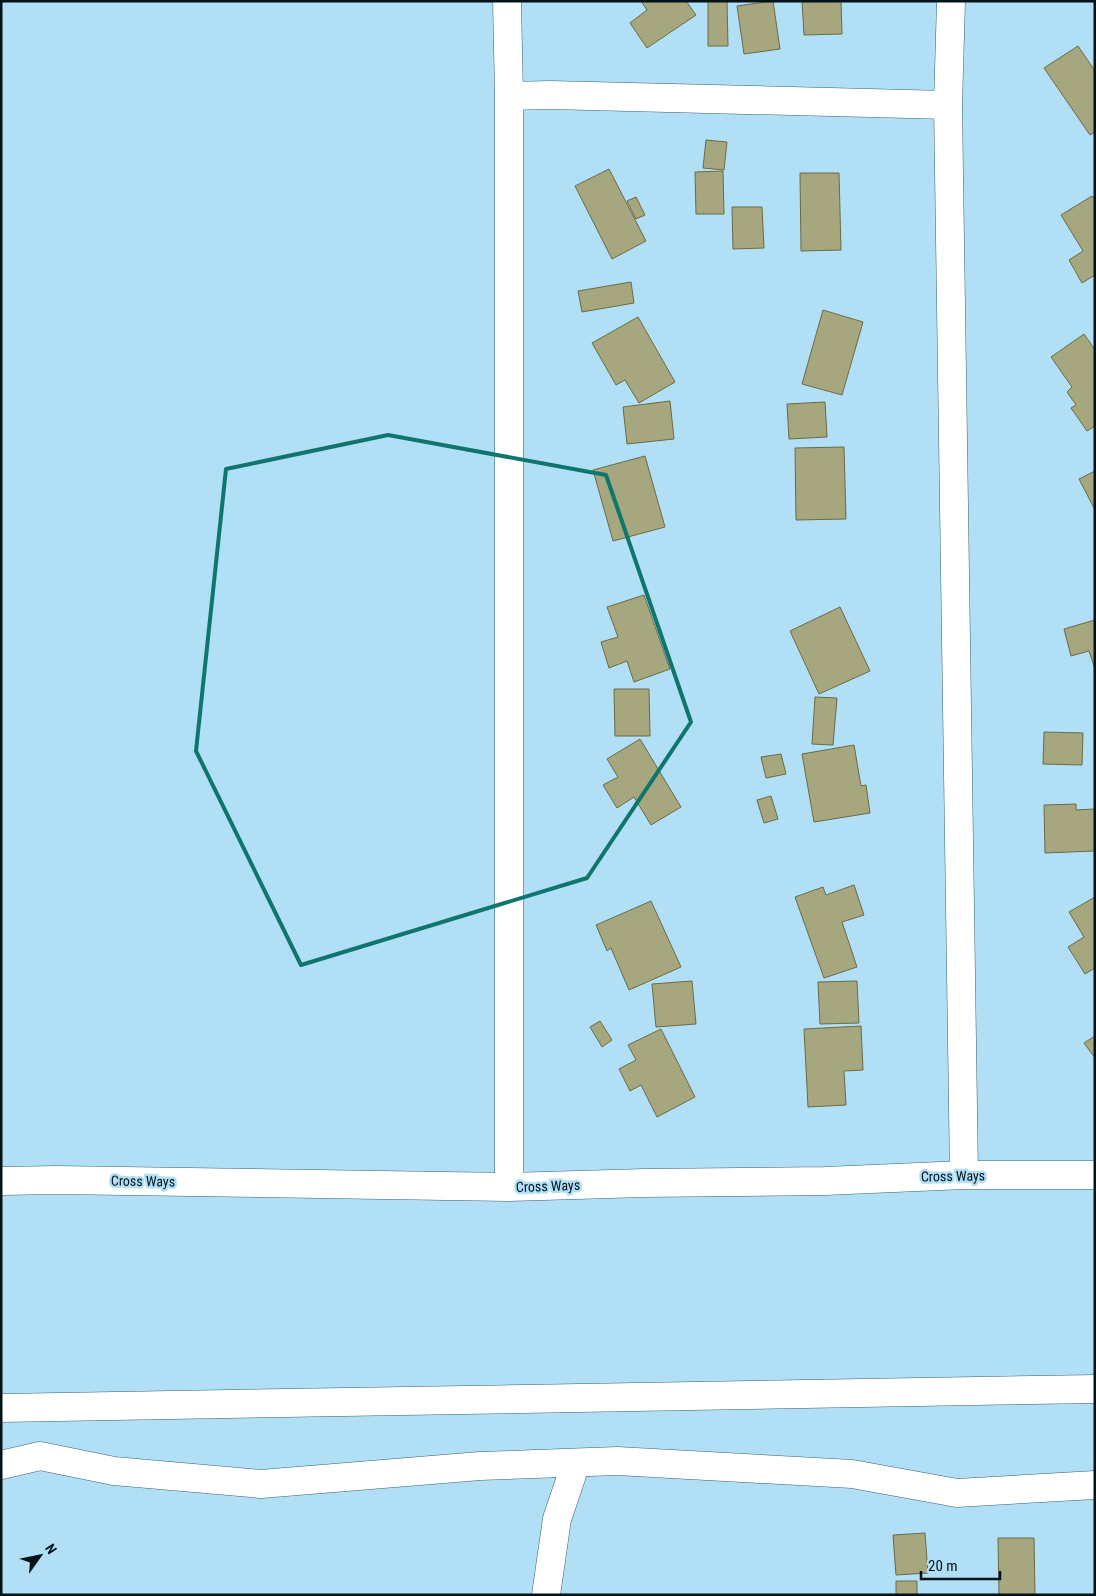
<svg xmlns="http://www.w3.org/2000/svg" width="1096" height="1596" viewBox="0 0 1096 1596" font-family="'Roboto Condensed',sans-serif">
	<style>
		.building { fill: #a6a77f; stroke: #6a6b44 }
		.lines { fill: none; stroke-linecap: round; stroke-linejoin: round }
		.minor-casing { stroke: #376174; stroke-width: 29 }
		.trunk-casing { stroke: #376174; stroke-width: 29 }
		.minor { stroke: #fff; stroke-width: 28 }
		.trunk { stroke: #fff; stroke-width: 28 }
		.marked { fill: none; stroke: #0f766e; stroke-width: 4; stroke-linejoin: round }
		.labels { text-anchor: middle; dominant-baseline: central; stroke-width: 5; stroke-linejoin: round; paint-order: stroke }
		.street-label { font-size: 14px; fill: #021219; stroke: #b1dff5 }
	</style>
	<rect width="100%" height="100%" fill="#b1dff5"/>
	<path class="building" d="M641,1h45l10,14 -49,33 -17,-25 17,-13z
		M708,1h19l1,45h-20z
		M773,1l7,48 -36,5 -7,-48z
		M802,1h39l1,33 -38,1z
		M1078,46l17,25v61l-5,3 -46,-67z
		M706,140l21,2 -3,28 -21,-2z
		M609,169l37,72 -34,18 -37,-73z
		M723,171l1,43h-28l-1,-42z
		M800,173h39l2,77 -40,1z
		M1092,196l3,3v76l-13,8 -13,-23 14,-9 -22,-36z
		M636,197l9,18 -9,4 -9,-18z
		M732,207h30l2,41 -31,1z
		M631,282l3,21 -52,9 -4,-21z
		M823,310l40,12 -21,73 -40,-11z
		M638,317l37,65 -36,21 -14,-23 -9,5 -24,-42z
		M1084,334l11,16v76l-8,5 -16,-23 5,-3 -9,-13 5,-5 -21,-30z
		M670,401l4,38 -47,5 -4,-37z
		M825,402l2,35 -38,2 -2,-35z
		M844,447l2,72 -50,1 -1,-72z
		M645,456l20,71 -52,14 -20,-71z
		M1095,471v39l-16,-31z
		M644,595l26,74 -36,13 -7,-21 -18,7 -8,-26 17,-5 -11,-30z
		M840,607l30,64 -51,23 -29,-63z
		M1095,620v49l-6,-18 -18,5 -7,-27z
		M614,689h35l1,47h-35z
		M815,697l22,1 -4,47 -21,-1z
		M1044,732l39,1 -1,32 -39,-1z
		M640,739l41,68 -30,18 -17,-28 -17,11 -14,-23 15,-8 -11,-18z
		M854,745l7,41 5,-1 4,28 -56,9 -12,-68z
		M781,754l5,20 -20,4 -5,-21z
		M771,796l7,23 -14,4 -7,-23z
		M1076,804v6l19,-1v42l-50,2 -1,-48z
		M854,885l10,30 -22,7 15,45 -33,11 -29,-81 28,-10 3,8z
		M1095,897v71l-10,6 -17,-27 16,-10 -15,-25z
		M651,901l30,66 -52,23 -18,-42 -4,3 -11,-26z
		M692,981l4,43 -40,3 -4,-43z
		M857,981l2,42 -39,1 -2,-42z
		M600,1021l12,19 -10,7 -12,-20z
		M861,1026l2,44 -19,1 2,34 -38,2 -4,-78z
		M661,1029l34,68 -38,20 -16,-32 -11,6 -11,-22 17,-9 -8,-15z
		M1095,1036v22l-11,-15z
		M925,1533l3,40 -32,2 -3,-40z
		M998,1538h36l1,57h-36z
		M896,1581h21v14h-21z"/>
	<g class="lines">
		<g class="minor-casing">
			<path id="minor" d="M507,1l2,95
				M951,1l-3,104 16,1070
				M1,1181l56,-1 452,7 135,-4 181,-2 139,-6h131
				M509,1187v-1091l41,-1 398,10
				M1,1465l39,-9 74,15 147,13 219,-18 137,-5 235,13 105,19 138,-8
				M546,1595l11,-76 19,-56"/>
		</g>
		<g class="trunk-casing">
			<path id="trunk" d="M1,1408l1094,-19"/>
		</g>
		<use href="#minor" class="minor"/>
		<use href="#trunk" class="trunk"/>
	</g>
	<path class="marked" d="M388,435l218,40 85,247 -104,156 -286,87 -105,-214 30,-282z"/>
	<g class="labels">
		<g class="street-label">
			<text transform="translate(953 1176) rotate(-1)">Cross Ways</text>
			<text transform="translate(143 1181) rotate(1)">Cross Ways</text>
			<text transform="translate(548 1186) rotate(-2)">Cross Ways</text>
		</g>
	</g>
	<rect width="1096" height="1596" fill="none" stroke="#021219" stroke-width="5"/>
	<g transform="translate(40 1556) rotate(57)" stroke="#b1dff5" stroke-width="4" paint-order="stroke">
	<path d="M0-4L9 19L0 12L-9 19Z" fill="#021219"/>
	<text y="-8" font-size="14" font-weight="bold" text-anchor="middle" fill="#021219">N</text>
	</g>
	<path d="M921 1571v8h79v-8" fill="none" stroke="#021219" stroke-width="2.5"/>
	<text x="928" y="1571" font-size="15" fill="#021219" stroke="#b1dff5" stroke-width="4" paint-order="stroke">20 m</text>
</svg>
